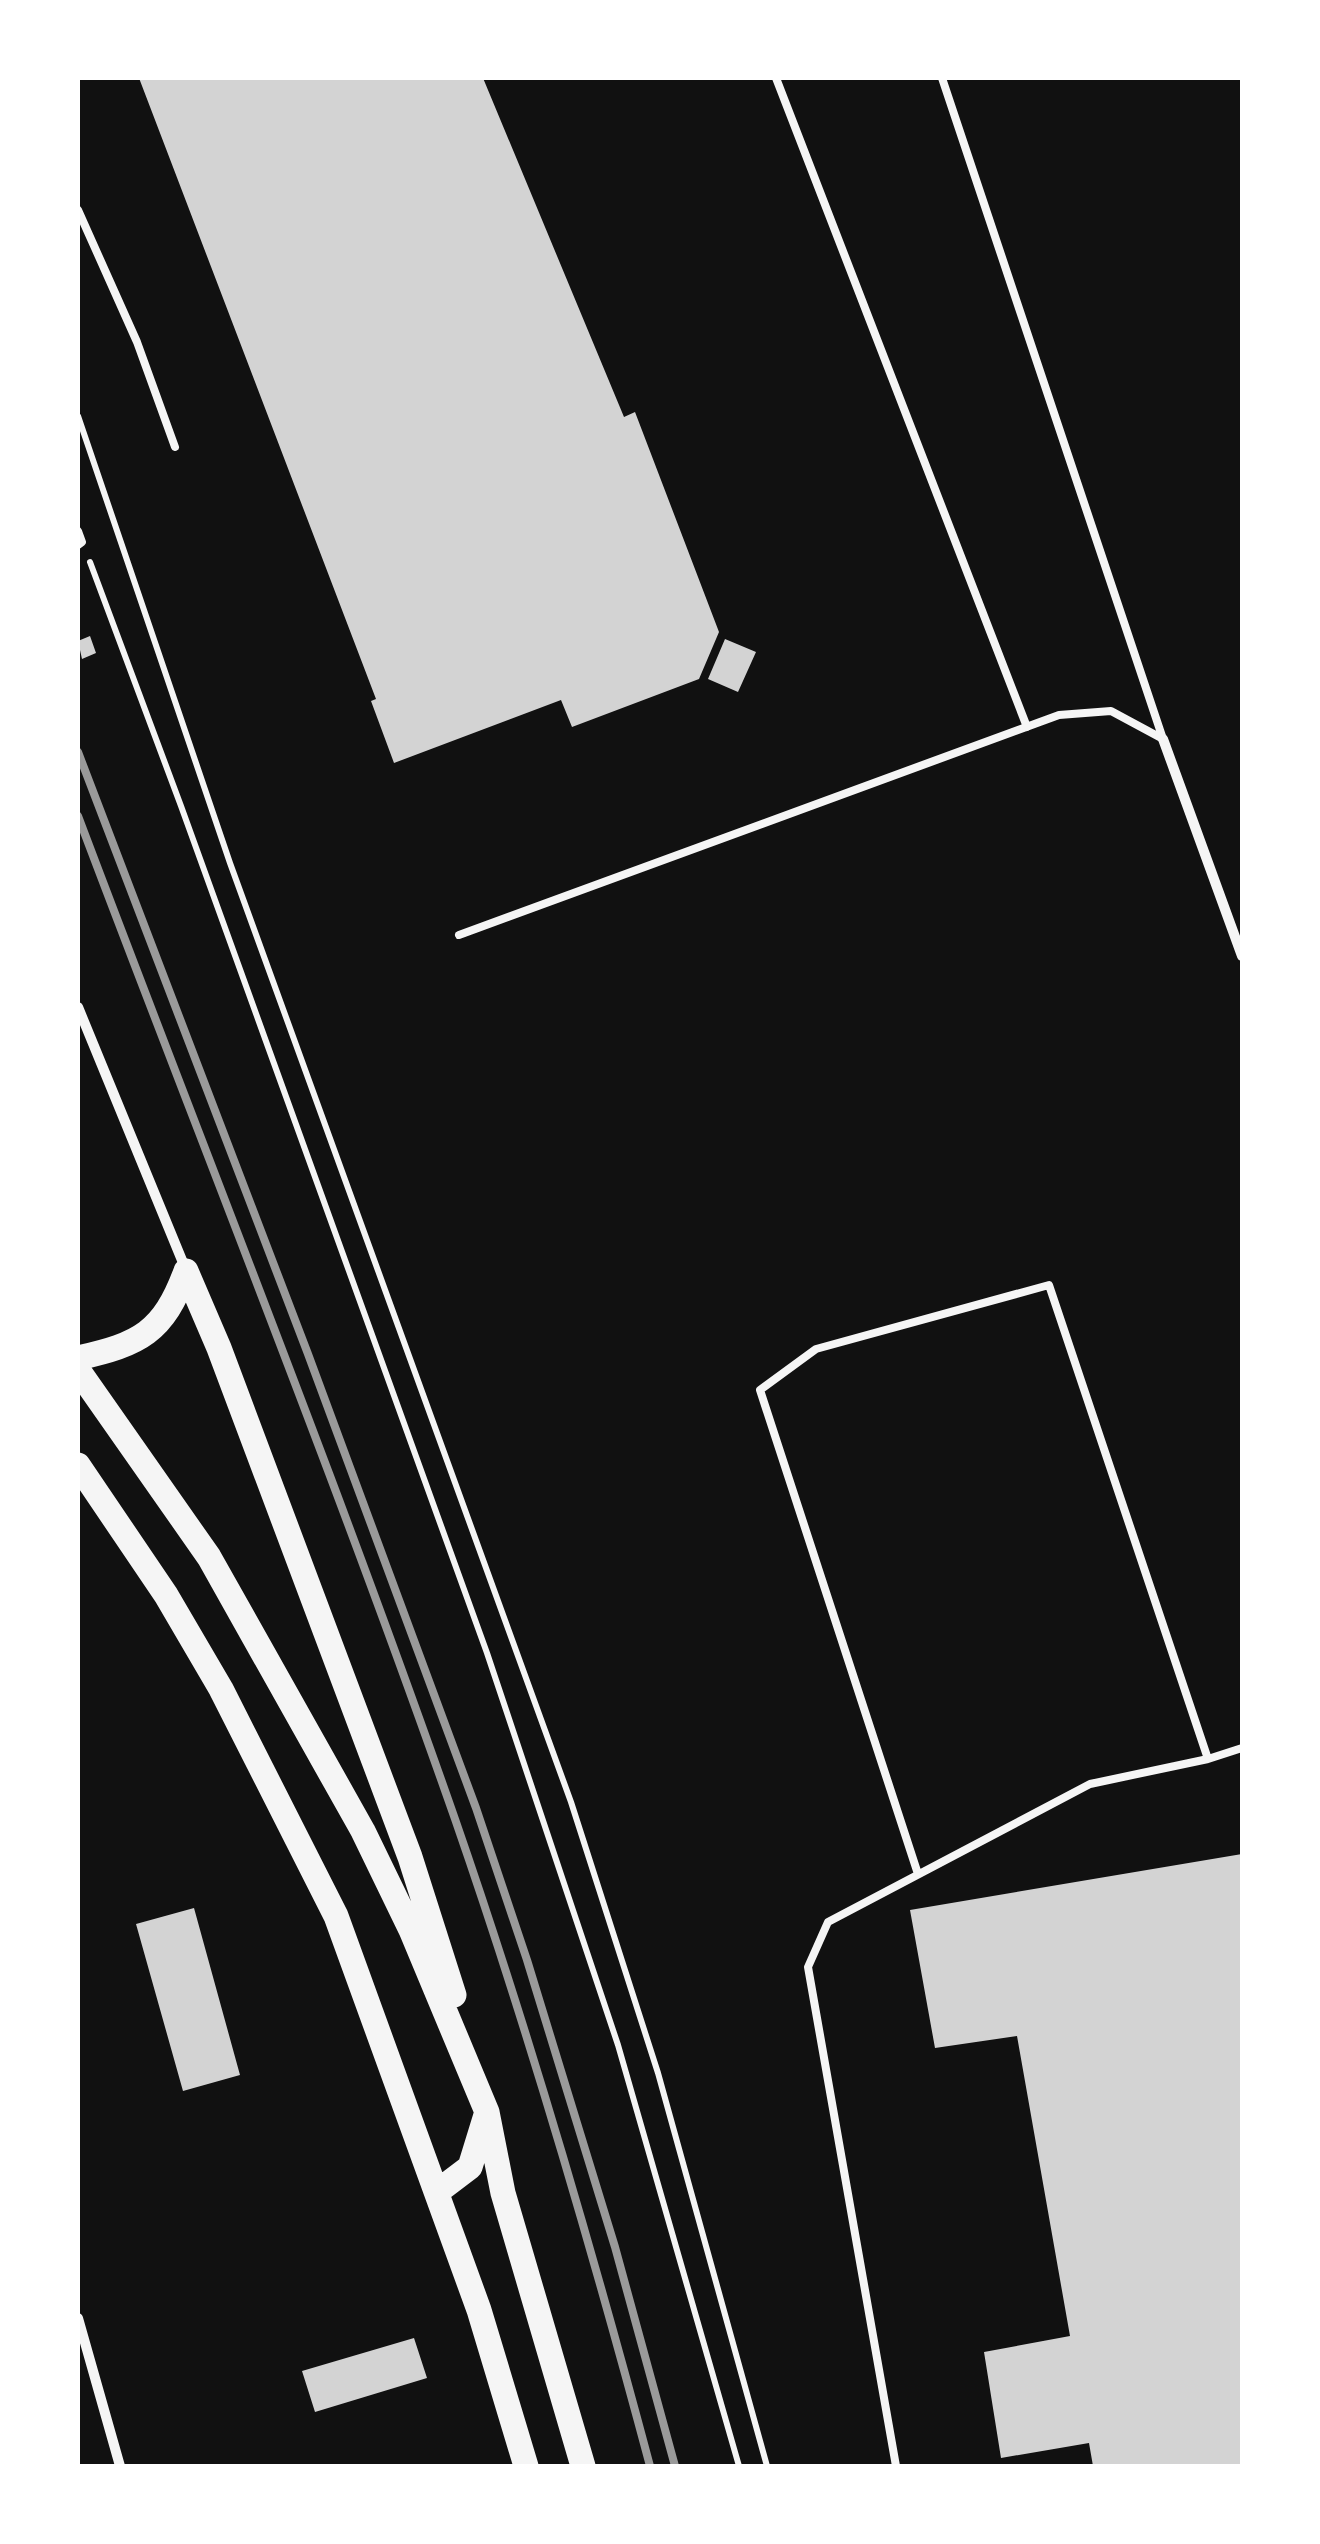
<svg xmlns="http://www.w3.org/2000/svg" width="1320" height="2544" viewBox="0 0 1320 2544" font-family="'Roboto Condensed',sans-serif">
	<style>
		.building { fill: #d3d3d3 }
		.lines { fill: none; stroke-linecap: round; stroke-linejoin: round }
		.path { stroke: #f5f5f5; stroke-width: 6 }
		.service { stroke: #f5f5f5; stroke-width: 8 }
		.minor { stroke: #f5f5f5; stroke-width: 10 }
		.primary { stroke: #f5f5f5; stroke-width: 25 }
		.rail { stroke: #9a9a9a; stroke-width: 8 }
	</style>
	<rect width="100%" height="100%" fill="#111"/>
	<path class="building" d="M139,78h344l141,339 11,-5 84,220 -20,47 -127,48 -11,-27 -167,63 -23,-62 5,-2z
		M90,636l6,17 -14,6 -4,-18z
		M725,639l31,13 -18,40 -30,-13z
		M1242,1854v612h-149l-4,-23 -88,15 -17,-106 86,-16 -53,-300 -82,12 -25,-138z
		M194,1908l46,167 -57,16 -47,-167z
		M414,2338l13,40 -112,34 -13,-41z"/>
	<g class="lines">
		<path class="path" d="M78,416l152,447 341,939 87,271 109,393
			M90,562l91,244 306,847 131,392 121,421"/>
		<path class="service" d="M776,78l251,649
			M942,78l221,661
			M78,210l59,132 38,105
			M78,531l4,11 -4,3
			M459,935l600,-220 52,-4 52,28
			M918,1874l-158,-484 56,-41 233,-64 159,474
			M896,2466l-88,-499 20,-45 262,-138 118,-25 34,-11"/>
		<path class="minor" d="M1163,739l79,217
			M78,1007l108,263
			M78,2318l42,148"/>
		<path class="primary" d="M186,1271l33,77 191,509 44,138
			M78,1358c62,-14 85,-25 108,-87
			M78,1370l131,187 154,274 48,99 76,182 16,81 80,273
			M78,1465l88,130 55,94 115,227 143,394 47,156
			M437,2192l33,-25 16,-52"/>
		<path class="rail" d="M78,752l230,602 168,454 51,152 88,287 60,219
			M78,816c126,334 259,666 377,1003 74,213 137,430 195,647"/>
	</g>
	<rect width="1320" height="2544" fill="none" stroke="#ffffff" stroke-width="160"/>
</svg>
